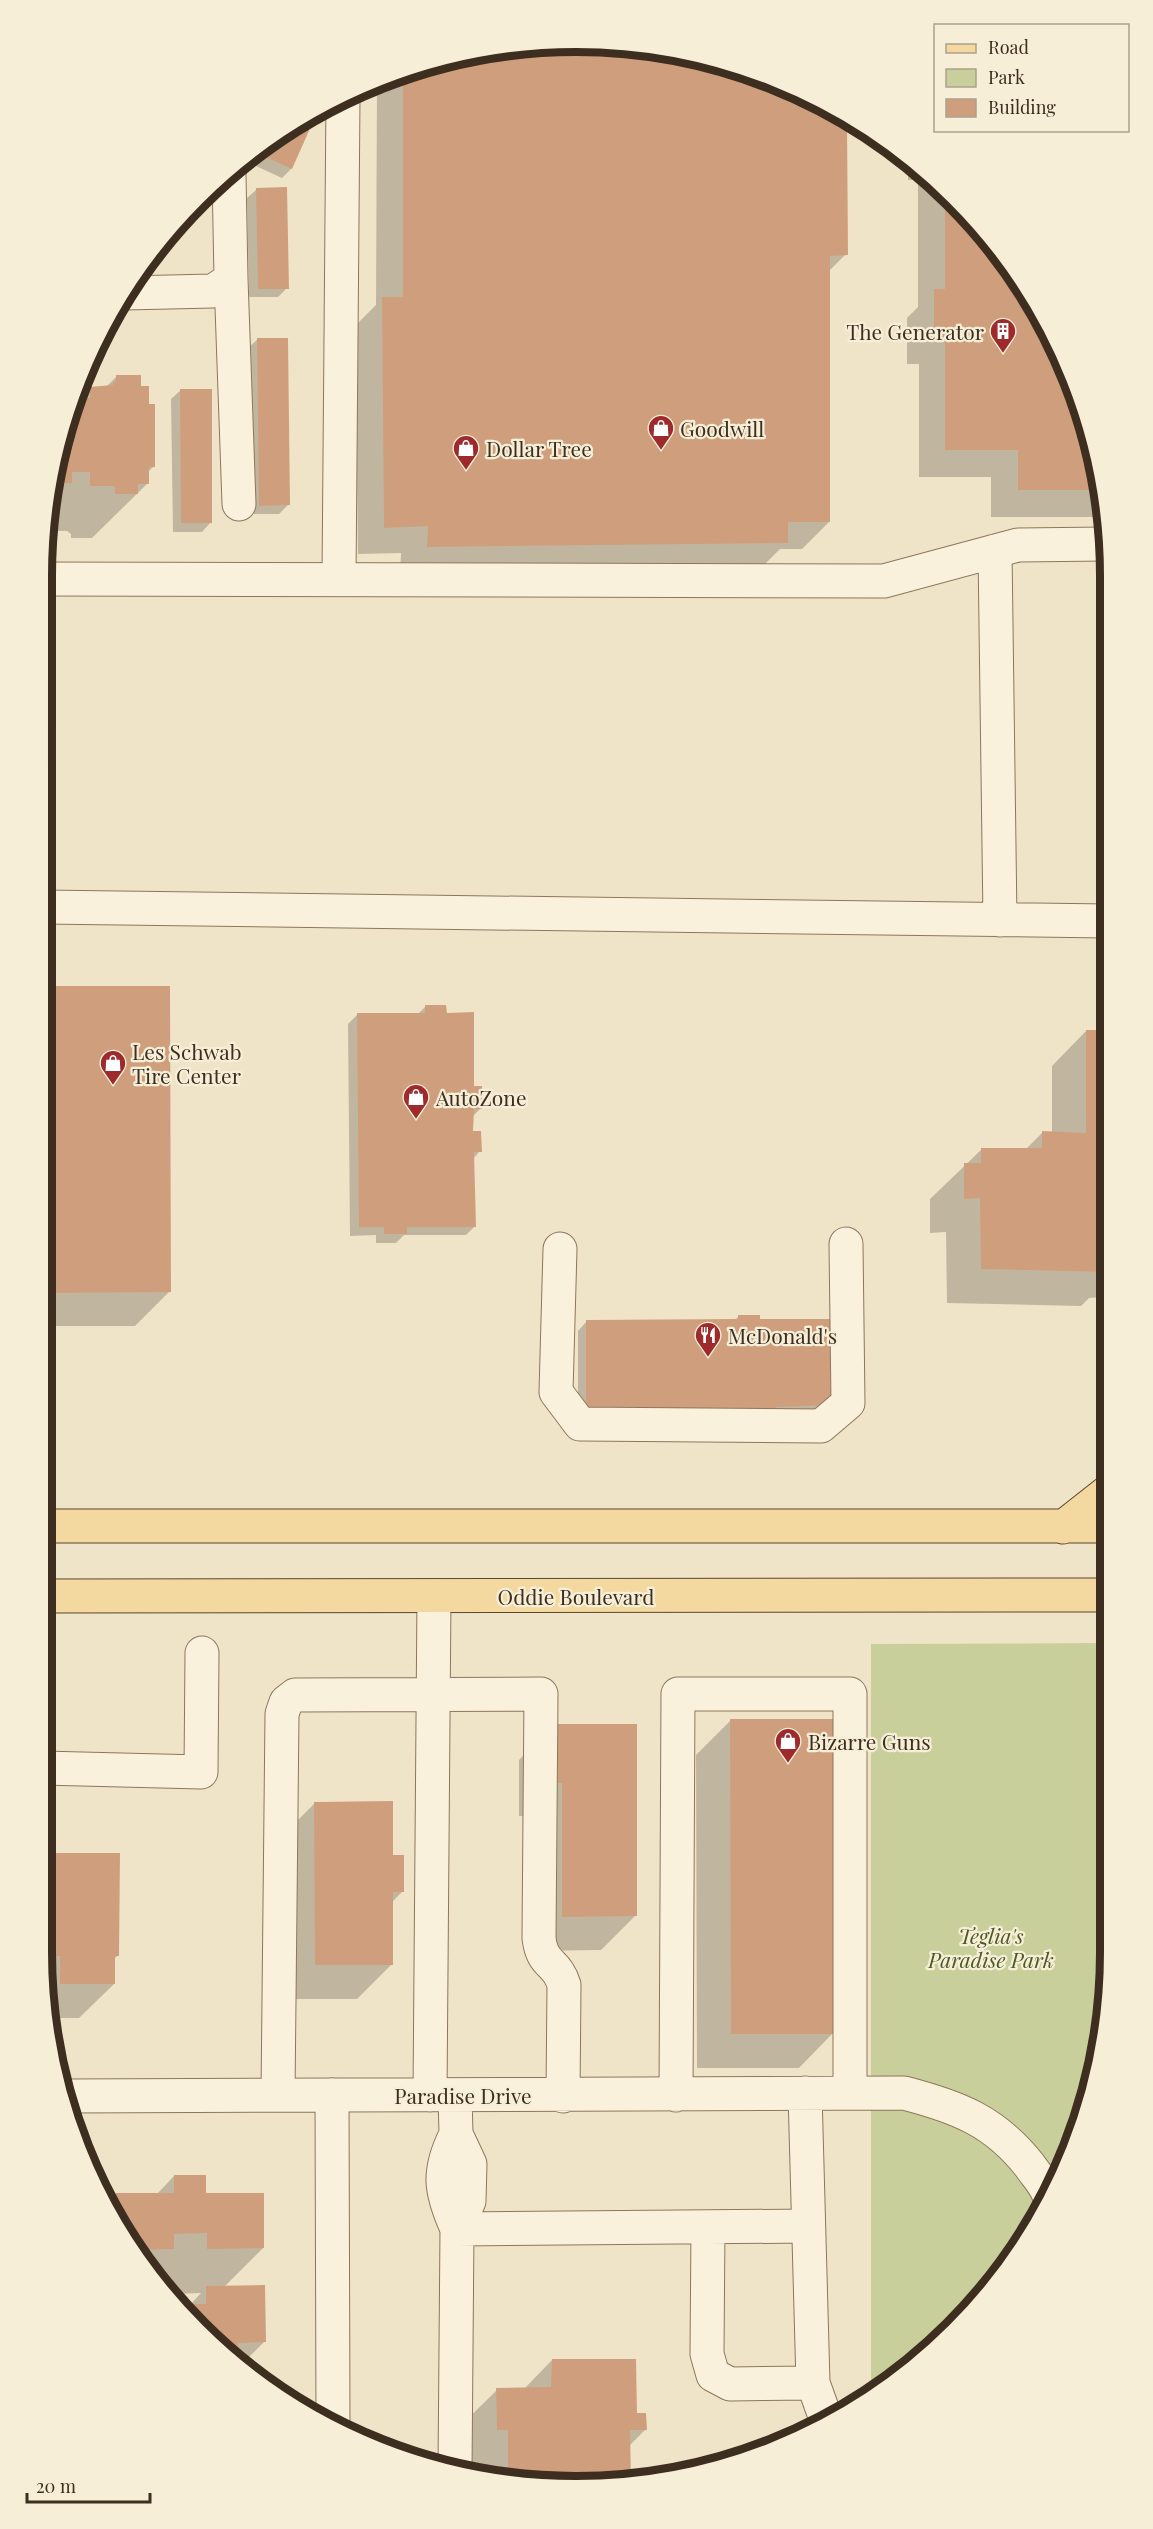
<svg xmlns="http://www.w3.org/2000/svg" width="1153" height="2529" viewBox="0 0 1153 2529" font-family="'Playfair Display',serif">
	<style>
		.green { fill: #c9cf9b }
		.shadow { fill: #0003 }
		.building { fill: #cf9f7d }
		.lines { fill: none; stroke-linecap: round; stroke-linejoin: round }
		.minor-casing { stroke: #8d765c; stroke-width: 35 }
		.major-casing { stroke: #5b4430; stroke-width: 35 }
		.minor { stroke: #faf1dc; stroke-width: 33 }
		.major { stroke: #f3d9a0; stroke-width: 33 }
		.labels { text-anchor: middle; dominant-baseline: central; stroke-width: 4.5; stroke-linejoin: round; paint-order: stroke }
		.poi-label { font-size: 21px; fill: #3d2e20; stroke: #f7eed8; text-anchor: start }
		.street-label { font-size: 21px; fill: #3d2e20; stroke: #f7eed8 }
		.park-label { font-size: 21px; font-style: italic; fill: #4d5a26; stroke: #f7eed8 }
		.rim { fill: none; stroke: #3d2e20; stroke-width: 8 }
	</style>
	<rect width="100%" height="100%" fill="#f0e4c8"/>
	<path class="green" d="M1110,1643l1,310 -10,103 -31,101 -92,148 -107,88v-749z"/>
	<path class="shadow" d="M576,42l104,10 101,31 47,27v7h13l5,3v134l-17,17v251l-27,27h-22l-21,21 -359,3 1,-20 -43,1 -3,-228 21,-21 1,-224 95,-29z
		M301,120l9,5 -19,44 -9,9 -26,-12 10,-22 13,-12z
		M908,158l92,93 70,121 36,134v11h-115v-40h-72v-113h-12v-46l11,-11v-127h-10z
		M257,189l30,99 -9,9h-29l-2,-99z
		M258,339l30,166 -9,9h-29l-2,-166z
		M116,377l23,11 8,18 7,60 -7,7v11l-55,54h-21v-4l-4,-3h-21l6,-58 22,-74h6l11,-11 15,-1z
		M181,390l30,132 -9,10h-29l-2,-133z
		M56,988l114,303 -35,35h-93v-325z
		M425,1007l21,7 35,94 -9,9v16l8,18 -7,8 2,67 -9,9h-62l-8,8h-20v-8l-26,1 -2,-212 9,-9h60z
		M1086,1031l22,1 1,260 -5,5 -15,1 -8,8 -134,-3 -1,-71 -16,1v-34l51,-49h44l17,-17h10v-67z
		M738,1317l20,3h71l-9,94 -242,7v-90l9,-10 148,-1z
		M730,1721l103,312 -34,35h-102l-1,-313z
		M554,1725l82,190 -35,35 -72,1 -1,-135h-9v-56z
		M315,1803l77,53 10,36 -11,11 1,61 -35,35h-76l-1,-161z
		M57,1855l61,100 -4,4v25l-35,34h-26l-11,-66v-82z
		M174,2176l31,19 58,53 -39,39 41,54 -21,21 -68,-56h13l12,-13 -29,1 -9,-7v-10h-8l-42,-58 -7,-15 10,-10h41z
		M552,2360l83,55 11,14 -17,17v36l-53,5 -103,-10 -21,-8 -1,-34 46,-45 27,-1z"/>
	<path class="building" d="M576,42l104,10 101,31 49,28v5h8l9,5 1,134 -18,1v266h-42v21l-361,4 1,-21 -44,2 -2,-231h21v-224l69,-21z
		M303,120l9,4 -20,45 -28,-13 8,-18z
		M287,187l2,102h-31l-2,-101z
		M945,195l55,56 70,121 32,118h-84v-40h-73v-113h-11v-48h11z
		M257,338h31l2,167 -31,1z
		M116,375h25v11h8v18h6v63h-6v17h-11v10h-23v-6l-2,-2h-23v-14h-18v11h-21l1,-10 23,-75h15v-11l23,-2v-3h3z
		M180,389h32v134h-31z
		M55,986h115l1,306 -129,1v-107h14z
		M425,1005h21l1,8 27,-1v74h8v23h-8l-1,22h8l1,21h-8l2,75h-69v7h-23v-7h-25l-2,-214h68z
		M1086,1030h22l1,242 -128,-3 -1,-71 -16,1v-36h17v-15h61v-17l44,2z
		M738,1315h22v4h70l1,86 -55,2v10l-190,-4v-93l152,-1z
		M730,1719h104l1,315h-104z
		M553,1724h84v192l-75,1v-134h-9z
		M393,1801v54h11v37h-11v73h-78l-1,-163z
		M56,1853h64l-1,103h-4v28h-55v-28h-4z
		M174,2175h32v18h58v55l-57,1v-16l-33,1v15l-39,1 -19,-27v-30h58z
		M174,2285v19h32v-18l59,-1 1,57 -28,1v14l-64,-52 -13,-19z
		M552,2359h84l1,54h9l1,17h-17l1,52 -55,5 -68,-7v-50h-11l-1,-42 55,-1z"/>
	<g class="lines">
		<g class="minor-casing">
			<path id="minor" d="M231,279l8,225
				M125,293l88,-2 18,-12 -2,-105
				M995,551l5,369
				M42,579l842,2 134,-36 88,-1
				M339,579l4,-481
				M42,907l1066,14
				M560,1249l-4,143 24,32 241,2 27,-23 -2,-159
				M42,1768l159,4 1,-119
				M805,2093l8,290 14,39
				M278,2095l4,-381 4,-12 9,-7 246,-1 -2,244c3,28 18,23 25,47l-1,111
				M332,2095l1,329
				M430,2095l4,-499
				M455,2095l1,39 14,30 -1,37 -12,28c-17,-38 -20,-57 -1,-95
				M676,2095l2,-401h172v399
				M66,2096l838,-3c54,14 91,28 126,73 6,9 14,17 18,27
				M708,2227l-1,127 6,21 17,9 83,-1
				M455,2470l2,-241 350,-3"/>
		</g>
		<g class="major-casing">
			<path id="major" d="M42,1526h1068
				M1063,1527l47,-37
				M42,1596l1068,-1"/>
		</g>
		<use href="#minor" class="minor"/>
		<use href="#major" class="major"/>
	</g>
	<defs>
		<g id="building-pin" transform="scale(1.35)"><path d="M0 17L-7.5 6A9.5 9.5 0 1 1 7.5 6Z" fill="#9e2a2b" stroke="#f7eed8"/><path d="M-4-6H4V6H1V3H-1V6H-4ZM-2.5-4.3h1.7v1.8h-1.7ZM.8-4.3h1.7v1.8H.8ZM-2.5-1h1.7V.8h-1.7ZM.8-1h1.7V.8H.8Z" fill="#fff"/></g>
		<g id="shop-pin" transform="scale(1.35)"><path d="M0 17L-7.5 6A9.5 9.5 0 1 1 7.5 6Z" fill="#9e2a2b" stroke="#f7eed8"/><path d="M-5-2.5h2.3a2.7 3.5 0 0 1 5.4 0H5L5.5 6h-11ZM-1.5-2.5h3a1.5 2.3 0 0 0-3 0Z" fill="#fff"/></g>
		<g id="restaurant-pin" transform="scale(1.35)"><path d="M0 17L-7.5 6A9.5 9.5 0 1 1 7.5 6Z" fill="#9e2a2b" stroke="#f7eed8"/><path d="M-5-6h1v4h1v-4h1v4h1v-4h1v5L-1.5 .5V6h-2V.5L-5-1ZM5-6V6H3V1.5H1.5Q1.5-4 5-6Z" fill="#fff"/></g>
	</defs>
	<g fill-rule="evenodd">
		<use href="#building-pin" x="1003" y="331"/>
		<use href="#shop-pin" x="661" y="428"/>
		<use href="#shop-pin" x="466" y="448"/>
		<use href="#shop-pin" x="113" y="1063"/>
		<use href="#shop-pin" x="416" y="1097"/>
		<use href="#restaurant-pin" x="708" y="1335"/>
		<use href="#shop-pin" x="788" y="1741"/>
	</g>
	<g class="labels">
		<g class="poi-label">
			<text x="984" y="331" text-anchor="end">The Generator</text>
			<text x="680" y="428">Goodwill</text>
			<text x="486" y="448">Dollar Tree</text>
			<text x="132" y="1051">Les Schwab<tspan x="132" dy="24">Tire Center</tspan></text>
			<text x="436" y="1097">AutoZone</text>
			<text x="728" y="1335">McDonald's</text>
			<text x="808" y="1741">Bizarre Guns</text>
		</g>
		<g class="street-label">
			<text x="576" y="1596">Oddie Boulevard</text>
			<text x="463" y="2095">Paradise Drive</text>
		</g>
		<g class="park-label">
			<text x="991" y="1935">Teglia's<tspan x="991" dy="24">Paradise Park</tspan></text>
		</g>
	</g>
	<path d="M0 0H1153V2529H0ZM576 52H576A524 524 0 0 1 1100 576V1952A524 524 0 0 1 576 2476H576A524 524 0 0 1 52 1952V576A524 524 0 0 1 576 52Z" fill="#f7eed8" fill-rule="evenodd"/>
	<path class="rim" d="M576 52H576A524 524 0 0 1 1100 576V1952A524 524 0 0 1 576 2476H576A524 524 0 0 1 52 1952V576A524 524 0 0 1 576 52Z"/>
	<rect x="934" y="24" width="195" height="108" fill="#f7eed8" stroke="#ada18e" stroke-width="1.5"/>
	<rect x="946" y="44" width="30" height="9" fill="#f3d9a0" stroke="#ada18e" stroke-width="1.5"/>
	<text x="988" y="54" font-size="18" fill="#3d2e20">Road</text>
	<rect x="946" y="69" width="30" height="18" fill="#c9cf9b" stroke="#ada18e" stroke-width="1.5"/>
	<text x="988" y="84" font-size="18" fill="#3d2e20">Park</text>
	<rect x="946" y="99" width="30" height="18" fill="#cf9f7d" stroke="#ada18e" stroke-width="1.5"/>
	<text x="988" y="114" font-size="18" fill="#3d2e20">Building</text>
	<path d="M27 2493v9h123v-9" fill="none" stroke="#3d2e20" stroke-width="3"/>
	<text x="36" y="2493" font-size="18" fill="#3d2e20" stroke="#f7eed8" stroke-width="4.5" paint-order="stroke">20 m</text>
</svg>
